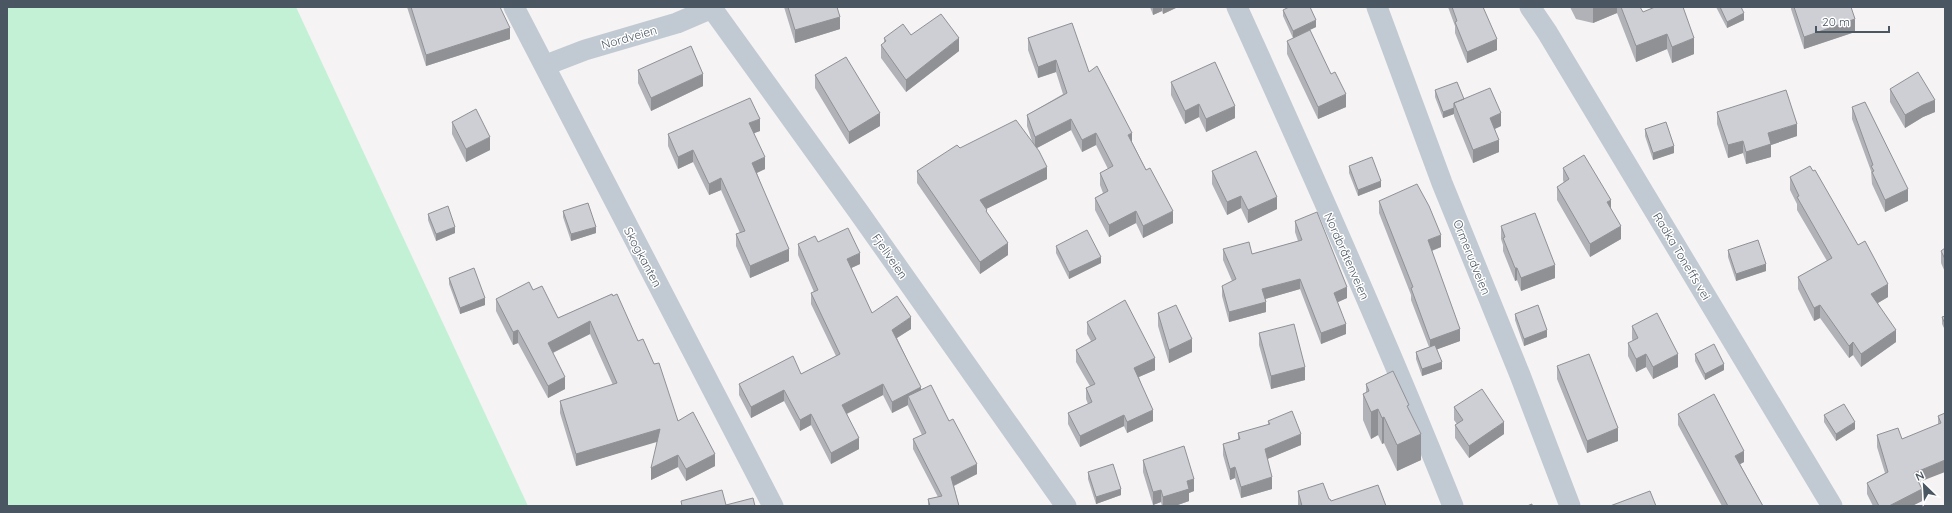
<svg xmlns="http://www.w3.org/2000/svg" width="1952" height="513" viewBox="0 0 1952 513" font-family="Quicksand,sans-serif">
	<style>
		.green { fill: #c3f1d5 }
		.lines { fill: none; stroke-linecap: round; stroke-linejoin: round }
		.minor { stroke: #c1cad2; stroke-width: 21 }
		.wall { fill: #b0b2b7 }
		.shaded-wall { fill: #909195 }
		.building { fill: #cdcfd5; stroke: #909195 }
		.labels { text-anchor: middle; dominant-baseline: central; stroke-width: 3; stroke-linejoin: round; paint-order: stroke }
		.street-label { font-size: 12px; fill: #4a5661; stroke: #fff }
	</style>
	<rect width="100%" height="100%" fill="#f5f3f3"/>
	<path class="green" d="M7,7h289l232,499h-521z"/>
	<g class="lines">
		<path class="minor" d="M514,7l259,499
			M711,7l147,204 208,295
			M1237,7c75,165 149,331 216,499
			M1377,7l65,176 78,192 50,131
			M1530,7l17,25 285,474
			M546,65l39,-15 92,-27 35,-15"/>
	</g>
	<path class="wall" d="M407,7h93l10,32 -84,27z
		M784,7h53l3,22 -45,14z
		M1150,7h28l-15,7 -1,-3 -9,4z
		M1448,7h35l14,43 -30,13 -12,-30v-7z
		M1570,7h70l3,5 51,42 -22,9 -5,-14 -31,13 -19,-49 -24,10 -17,-4z
		M1716,7h25l3,13 -17,8z
		M1791,7h60l4,25 -51,17 -13,-40z
		M1283,10l33,17 -23,11 -10,-22z
		M884,38l75,13 -53,41 -25,-34v-13l3,-2z
		M1028,38l61,34 43,70 41,81 -30,15 -7,-15 -27,14 -14,-27v-12l8,-5 -3,-8v-12l8,-4 -12,-24 -14,7 -11,-22 -34,18 10,31 -61,30 1,5 21,41 -28,19 -63,-91v-12l43,-23 73,-4 -6,-18v-11l36,-21 -7,-22 -18,6 -10,-28z
		M1287,41l59,66 -28,12 -31,-65z
		M638,70l65,16 -52,25 -13,-28z
		M815,75l65,51 -31,18 -34,-56z
		M1171,82l64,36 -29,14 -7,-15 -14,7 -14,-29z
		M1890,89l45,23 -12,5 -18,11 -15,-26z
		M1435,90l29,9 37,27 -6,3 4,23 -26,11 -19,-47v-2l-11,4 -8,-21z
		M1852,107l56,94 -23,11 -13,-28 -1,-13 -19,-52z
		M1717,112l80,24 -26,9v12l-25,7 -3,-11 -15,5 -11,-34z
		M452,122l38,28 -24,12 -14,-28z
		M1645,129l29,24 -21,7 -8,-24z
		M760,131l-6,2 11,36 -8,4 32,88 -39,17 -14,-32v-12l4,-1 -19,-43 -12,5 -16,-33 -15,7 -10,-23v-12z
		M1349,166l32,21 -23,9 -9,-23z
		M1563,168l48,41 10,30 -31,18 -33,-57v-13l7,-4 -1,-3z
		M1212,171l65,38 -29,14 -7,-15 -14,7 -15,-31z
		M1790,177l68,68 30,52 -10,6 18,39 -35,25 -8,-12 -4,3 -29,-40 -6,3 -16,-32v-12l29,-16 -30,-51v-6l-7,-14z
		M1379,201l62,46 -9,4 28,90 -23,8 5,20 -20,7 -6,-17v-7l13,-5 -18,-47v-5l-32,-82z
		M563,211l33,22 -25,8 -8,-24z
		M428,214l27,19 -19,8 -8,-21z
		M1295,221l52,77 -10,4 9,32 -25,10 -21,-55 -35,10 1,13 -37,10 -7,-26v-10l10,-5 -9,-21v-11l29,5 46,-13 -3,-9z
		M1501,226l54,52 -34,13 -4,-11 -2,1 -12,-30v-6l-2,-6z
		M818,242l42,22 -9,4 21,45 39,16 -14,9 24,51 56,85 -23,12 5,20h-31v-7l10,-2 -25,-48v-10l9,-4 -14,-29v-1l-16,8 -9,-18 -36,19 12,35 -28,15 -20,-39 -11,6 -16,-30 -33,17 -12,-23v-11l62,-10 35,-18 -25,-52v-11l3,-1 -16,-37v-11z
		M1056,246l45,17 -32,16 -13,-26z
		M1945,248v24l-4,-9v-12z
		M1728,250l38,21 -30,10 -8,-24z
		M449,278l36,27 -25,9 -11,-30z
		M533,290l25,28 54,-24 26,47 40,80 37,45 -29,15 -8,-14 -27,13 6,-39 -81,25 -16,-53v-12l53,-16 -23,-51 -37,19 12,36 -17,9 -30,-55 -5,2 -17,-34v-12z
		M1158,313l34,39 -23,11 -11,-37z
		M1515,314l32,23 -23,9 -9,-26z
		M1945,316v14l-3,-6v-7z
		M1087,322l68,48 -16,7 14,44 -26,12 -3,-7 -44,21 -12,-23v-11l20,-9 -2,-5v-11l4,-2 -14,-24v-12l15,-9 -4,-7z
		M1632,326l46,41 -25,12 -7,-12 -10,5 -8,-16v-13l5,-2 -1,-2z
		M1259,333l46,47 -34,9 -12,-44z
		M1695,354l29,16 -19,10 -10,-19z
		M1557,366l61,75 -31,12 -30,-74z
		M1366,384l43,25 12,51 -24,11 -13,-28 -2,1 -4,-9 -7,4 -8,-19v-26l3,-1z
		M1454,407l50,27 -35,24 -14,-20v-13l2,-1 -3,-4z
		M1945,413l-26,69 3,19 -10,5h-39l-6,-12v-11l18,-10 -8,-26v-12l25,4 36,-14v-9z
		M1678,414l66,48 -4,2 23,42h-41l-44,-81z
		M1824,415l31,14 -19,12 -12,-19z
		M1268,421l33,24 -34,14 5,30 -31,9 -6,-20 -5,2 -7,-25v-11l15,-5v-6l30,-8z
		M1143,460l51,31 -5,2v8l-14,5h-13l-1,-4 -8,3 -10,-33z
		M1088,472l33,23 -25,9 -8,-25z
		M1298,491l31,8 2,2 55,5h-88z"/>
	<path class="shaded-wall" d="M1153,7h9v4l-9,4z
		M1163,7h15l-15,7z
		M1593,7h24v6l-24,10z
		M1744,13v7l-17,8v-6z
		M840,17v12l-45,14v-13z
		M1855,19v13l-51,17v-12z
		M1316,20v7l-23,11v-7z
		M510,28v11l-84,27v-11z
		M1667,34v15l-31,13v-16z
		M959,38v13l-53,41v-12z
		M1694,38v16l-22,9v-16z
		M1497,39v11l-30,13v-11z
		M1056,60v12l-18,6v-11z
		M703,74v12l-52,25v-13z
		M1346,94v13l-28,12v-12z
		M1935,100v12l-12,5 -18,11v-13l18,-10z
		M1199,104v13l-14,7v-13z
		M1235,106v12l-29,14v-13z
		M1454,108v6l-11,4v-6z
		M880,113v13l-31,18v-12z
		M1501,113v13l-11,5v-13z
		M760,119v12l-11,4v-12z
		M1071,119v11l-36,19v-12z
		M1797,124v12l-26,9v12l-25,7v-12l22,-19z
		M1096,133v12l-14,7v-12z
		M1132,133v12l-4,-10z
		M490,137v13l-24,12v-13z
		M1499,140v12l-26,11v-13z
		M1743,141v12l-15,5v-13z
		M1674,146v7l-21,7v-7z
		M693,150v12l-15,7v-12z
		M765,157v12l-13,6v-12z
		M1047,167v12l-67,33v-12z
		M721,178v12l-12,5v-11z
		M1381,181v6l-23,9v-6z
		M1908,189v12l-23,11v-12z
		M1241,196v12l-14,7v-13z
		M1277,197v12l-29,14v-13z
		M1611,200v13l-4,-11z
		M1136,211v12l-27,14v-12z
		M1173,211v12l-30,15v-12z
		M1621,226v13l-31,18v-13z
		M455,227v6l-19,8v-7z
		M596,227v6l-25,8v-7z
		M1441,235v12l-13,5v-12z
		M1008,243v12l-28,19v-12z
		M789,249v12l-39,17v-12z
		M860,253v11l-13,6v-11z
		M1101,257v6l-32,16v-7z
		M1766,264v7l-30,10v-7z
		M1555,265v13l-34,13v-13z
		M1515,268h2v12l-2,1z
		M1300,279v10l-38,11v-11z
		M1888,284v13l-17,10v-13z
		M1347,287v11l-13,6v-11z
		M485,298v7l-25,9v-6z
		M1266,302v10l-37,10v-10z
		M1820,305v13l-6,3v-13z
		M911,317v12l-19,12v-11z
		M590,321v13l-42,21v-12z
		M1346,324v10l-25,10v-11z
		M1460,329v12l-30,11v-12z
		M518,330v13l-5,2v-13z
		M1547,330v7l-23,9v-7z
		M1896,330v12l-35,25v-13z
		M1192,339v13l-23,11v-13z
		M1853,342v13l-4,3v-12z
		M1646,354v13l-10,5v-13z
		M1678,354v13l-25,12v-12z
		M1155,358v12l-21,9v-11z
		M1442,362v7l-20,7v-7z
		M1724,364v6l-19,10v-6z
		M1305,367v13l-34,9v-13z
		M565,377v12l-17,9v-12z
		M883,384v11l-41,21v-11z
		M921,387v11l-13,-2v9l-16,8v-11z
		M784,390v11l-33,17v-11z
		M1378,409v26l-7,4v-27z
		M1153,410v11l-26,12v-11z
		M811,414v11l-11,6v-11z
		M1124,415v11l-44,21v-11z
		M1384,417v26l-2,1v-26z
		M1504,422v12l-35,24v-12z
		M1855,422v7l-19,12v-7z
		M1618,428v13l-31,12v-12z
		M660,429v12l-84,25v-12z
		M1301,434v11l-36,15v-11z
		M1421,434v26l-24,11v-26z
		M859,438v11l-28,15v-11z
		M1744,451v11l-9,5v-11z
		M715,454v12l-29,15v-12z
		M678,455v12l-27,13v-12z
		M1945,460v12l-31,12v-11z
		M977,464v10l-26,13v-10z
		M1235,467v11l-5,2v-11z
		M1272,477v12l-31,9v-11z
		M1194,479v12l-5,2v8l-14,5h-12v-9l24,-16z
		M1121,489v6l-25,9v-7z
		M1922,489v12l-10,5h-23z
		M1161,490v12l-8,3v-13z"/>
	<path class="building" d="M411,7h89l10,21 -84,27z
		M788,7h49l3,10 -45,13z
		M1289,7h21l6,13 -23,11 -10,-21z
		M1452,7h31l14,32 -30,13 -12,-30 2,-1z
		M1621,7h19l3,5 12,-5h28l11,31 -22,9 -5,-13 -31,12z
		M1720,7h21l3,6 -17,9z
		M1794,7h57l4,12 -51,18z
		M941,14l18,24 -53,42 -25,-35 5,-4 -2,-3 19,-14 8,11z
		M1072,23l17,49 8,-6 35,67 -4,2 18,35 4,-2 23,43 -30,15 -7,-15 -27,14 -14,-27 13,-7 -8,-18 13,-7 -17,-33 -14,7 -11,-21 -36,18 -8,-22 40,-22 -11,-33 -18,7 -10,-29z
		M1310,30l21,44 4,-2 11,22 -28,13 -31,-66z
		M691,46l12,28 -52,24 -13,-28z
		M846,57l34,56 -31,19 -34,-57z
		M1215,62l20,44 -29,13 -7,-15 -14,7 -14,-29z
		M1918,72l17,28 -12,5 -18,10 -15,-26z
		M1457,82l7,17 -10,4v5l-11,4 -8,-22z
		M1490,88l11,25 -11,5 9,22 -26,10 -19,-47z
		M1786,90l11,34 -29,9 3,11 -25,8 -3,-11 -15,4 -11,-33z
		M750,98l10,21 -11,4 16,34 -13,6 37,86 -39,17 -14,-32 9,-3 -24,-53 -12,6 -16,-34 -15,7 -10,-23z
		M1865,102l43,87 -23,11 -13,-28 2,-1 -3,-5 2,-1 -21,-58z
		M476,109l14,28 -24,12 -14,-27z
		M1016,120l23,31 8,16 -67,33 7,10 -1,1 22,32 -28,19 -63,-91 40,-26 3,3z
		M1666,122l8,24 -21,7 -8,-24z
		M1256,151l21,46 -29,13 -7,-14 -14,6 -15,-31z
		M1584,155l27,45 -4,2 14,24 -31,18 -33,-57 12,-8 -6,-11z
		M1372,157l9,24 -23,9 -9,-24z
		M1810,166l3,5 2,-1 43,75 7,-4 23,43 -17,10 25,36 -35,24 -8,-12 -4,4 -29,-41 -6,3 -16,-31 34,-19 -35,-61 2,-1 -9,-19z
		M1417,184l12,22 12,29 -13,5 32,89 -30,11 -19,-52 2,-1 -34,-86z
		M588,203l8,24 -25,7 -8,-23z
		M448,206l7,21 -19,7 -8,-20z
		M1317,212l30,75 -13,6 12,31 -25,9 -21,-54 -38,10 4,13 -37,10 -7,-26 14,-7 -13,-30 26,-7 3,12 50,-14 -7,-19z
		M1535,213l20,52 -34,13 -4,-10h-2l-12,-30 2,-1 -4,-11z
		M848,228l12,25 -13,6 25,54 25,-17 14,21 -19,13 29,57 -29,15 -9,-18 -41,21 17,33 -28,15 -20,-39 -11,6 -16,-30 -33,17 -12,-23 54,-28 8,18 39,-20 -29,-61 7,-3 -20,-46 17,-8 3,6z
		M1087,230l14,27 -32,15 -13,-26z
		M1758,240l8,24 -30,10 -8,-24z
		M1945,248v11l-4,-8z
		M474,268l11,30 -25,10 -11,-30z
		M529,282l4,8 9,-4 16,32 54,-24 1,2 4,-2 21,47 5,-2 11,25 5,-1 19,58 15,-9 22,42 -29,15 -8,-14 -27,13 9,-39 -84,25 -16,-53 57,-18 -27,-62 -42,22 17,34 -17,9 -30,-56 -5,2 -17,-33z
		M1125,300l30,58 -21,10 19,42 -26,12 -3,-7 -44,21 -12,-23 24,-11 -6,-14 9,-4 -19,-34 20,-11 -9,-17z
		M1176,305l16,34 -23,11 -11,-37z
		M1538,305l9,25 -23,9 -9,-25z
		M1657,313l21,41 -25,13 -7,-13 -10,5 -8,-16 10,-5 -6,-12z
		M1945,316v8l-3,-7z
		M1294,324l11,43 -34,9 -12,-43z
		M1714,344l10,20 -19,10 -10,-20z
		M1435,345l7,17 -20,7 -6,-17z
		M1589,354l29,74 -31,13 -30,-75z
		M1393,371l16,34 -2,1 14,28 -24,11 -13,-28 -2,1 -4,-9 -7,3 -8,-18 6,-3 -3,-7z
		M931,385l18,36 4,-2 24,45 -26,13 8,29h-29l-2,-7 14,-3 -29,-57 13,-6 -18,-37z
		M1482,389l22,33 -35,24 -14,-21 8,-5 -9,-13z
		M1714,394l30,57 -9,5 28,50h-35l-50,-92z
		M1844,404l11,18 -19,12 -12,-19z
		M1292,411l9,23 -36,15 7,28 -31,10 -6,-20 -5,2 -7,-25 17,-5 -2,-6 32,-9 -2,-3z
		M1945,413v47l-31,13 8,16 -33,17h-10l-12,-23 21,-11 -11,-37 21,-7 4,11 39,-16 -3,-7z
		M1184,446l10,33 -7,2 2,8 -26,8 -2,-7 -8,2 -10,-32z
		M1113,464l8,25 -25,8 -8,-25z
		M1323,483l6,16h1l1,2 47,-16 8,21h-84l-4,-15z
		M722,490l4,15 27,-7 2,8h-73l-1,-5z
		M1650,491l6,15h-46z
		M1532,504v2h-5z"/>
	<g class="labels">
		<g class="street-label">
			<text transform="translate(629 37) rotate(-16)">Nordveien</text>
			<text transform="translate(890 256) rotate(55)">Fjellveien</text>
			<text transform="translate(1347 256) rotate(66)">Nordbråtenveien</text>
			<text transform="translate(1682 256) rotate(59)">Radka Toneffs vei</text>
			<text transform="translate(643 257) rotate(62)">Skogkanten</text>
			<text transform="translate(1472 257) rotate(68)">Ormerudveien</text>
		</g>
	</g>
	<rect width="1952" height="513" fill="none" stroke="#4a5661" stroke-width="16"/>
	<g transform="translate(1924 485) rotate(335)" stroke="#ffffff" stroke-width="3" paint-order="stroke">
	<path d="M0-3L7 15L0 10L-7 15Z" fill="#4a5661"/>
	<text y="-6" font-size="11" font-weight="bold" text-anchor="middle" fill="#4a5661">N</text>
	</g>
	<path d="M1816 26v6h73v-6" fill="none" stroke="#4a5661" stroke-width="2"/>
	<text x="1822" y="26" font-size="12" fill="#4a5661" stroke="#ffffff" stroke-width="3" paint-order="stroke">20 m</text>
</svg>
